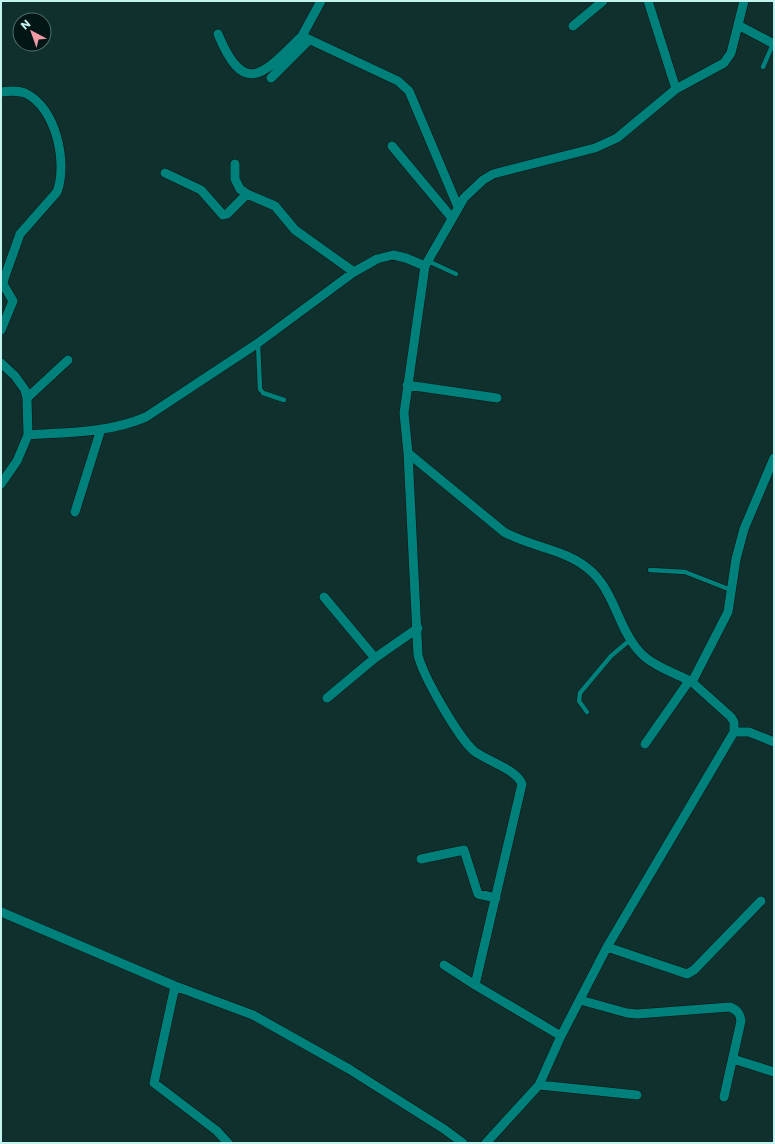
<svg xmlns="http://www.w3.org/2000/svg" width="775" height="1144" viewBox="0 0 775 1144" font-family="Poppins,sans-serif">
	<style>
		.lines { fill: none; stroke-linecap: round; stroke-linejoin: round }
		.service-casing { stroke: #081514; stroke-width: 5.5 }
		.minor-casing { stroke: #081514; stroke-width: 10 }
		.service { stroke: #00807b; stroke-width: 4.5 }
		.minor { stroke: #00807b; stroke-width: 9 }
	</style>
	<rect width="100%" height="100%" fill="#10302e"/>
	<g class="lines">
		<g class="service-casing">
			<path id="service" d="M763,67l10,-23
				M428,261l28,13
				M258,343l2,46 3,4 21,7
				M650,570l35,2 46,18
				M587,712l-8,-11 1,-8 31,-37 19,-16"/>
		</g>
		<g class="minor-casing">
			<path id="minor" d="M321,1l-19,35 96,45 11,10 49,116
				M648,1l28,88
				M744,1l-6,24 36,19
				M573,26l30,-25
				M218,34c27,66 47,38 84,2
				M271,78l38,-38
				M1,92c8,-1 16,-2 24,1 31,14 43,70 32,99l-37,42 -16,45 -1,5 10,17 -12,29
				M392,146l60,72
				M235,164v15l5,10 7,5 28,12 20,24 59,42
				M165,173l36,17 22,25 4,-1 20,-20
				M1,363l14,13 10,14 2,8 1,37 -11,26 -16,23
				M407,385l90,13
				M27,398l41,-38
				M28,435c40,-3 81,-2 118,-18l112,-74 96,-71 23,-13 16,-4 13,3 19,8
				M408,453l96,79c28,16 64,17 88,40 23,22 26,55 46,78 13,16 37,23 54,32
				M75,512l26,-83
				M324,597l51,61
				M327,698l48,-40 43,-30
				M734,732v-10l-3,-5 -39,-35 36,-70 8,-53 8,-30 30,-71
				M645,744l44,-63
				M421,859l43,-9 14,44 18,4
				M1,912l174,74 78,29 96,54 95,60 19,14
				M607,947l80,27 7,-4 67,-69
				M444,965l31,20
				M175,986l-21,97 63,48 11,12
				M580,1000l47,13 10,1 93,-7c7,3 10,6 11,14l-17,76
				M561,1036l-86,-51 47,-201c-6,-15 -35,-23 -48,-33 -16,-14 -51,-75 -56,-96l-10,-202 -4,-40 21,-147 39,-68 19,-18 10,-6 102,-26 22,-10 59,-49 48,-26 7,-10 7,-28
				M733,1059l41,13
				M539,1085l98,10
				M486,1143l53,-58 22,-49 46,-89 127,-215h15l25,10"/>
		</g>
		<use href="#service" class="service"/>
		<use href="#minor" class="minor"/>
	</g>
	<rect width="775" height="1144" fill="none" stroke="#c4f2ee" stroke-width="4"/>
	<g transform="translate(32 32) rotate(319)"><circle r="19" fill="#021615" stroke="#506e6c"/>
	<path d="M0-3L7 15L0 10L-7 15Z" fill="#f39aa7"/>
	<text y="-6" font-size="11" font-weight="bold" text-anchor="middle" fill="#c4f2ee">N</text>
	</g>
</svg>
